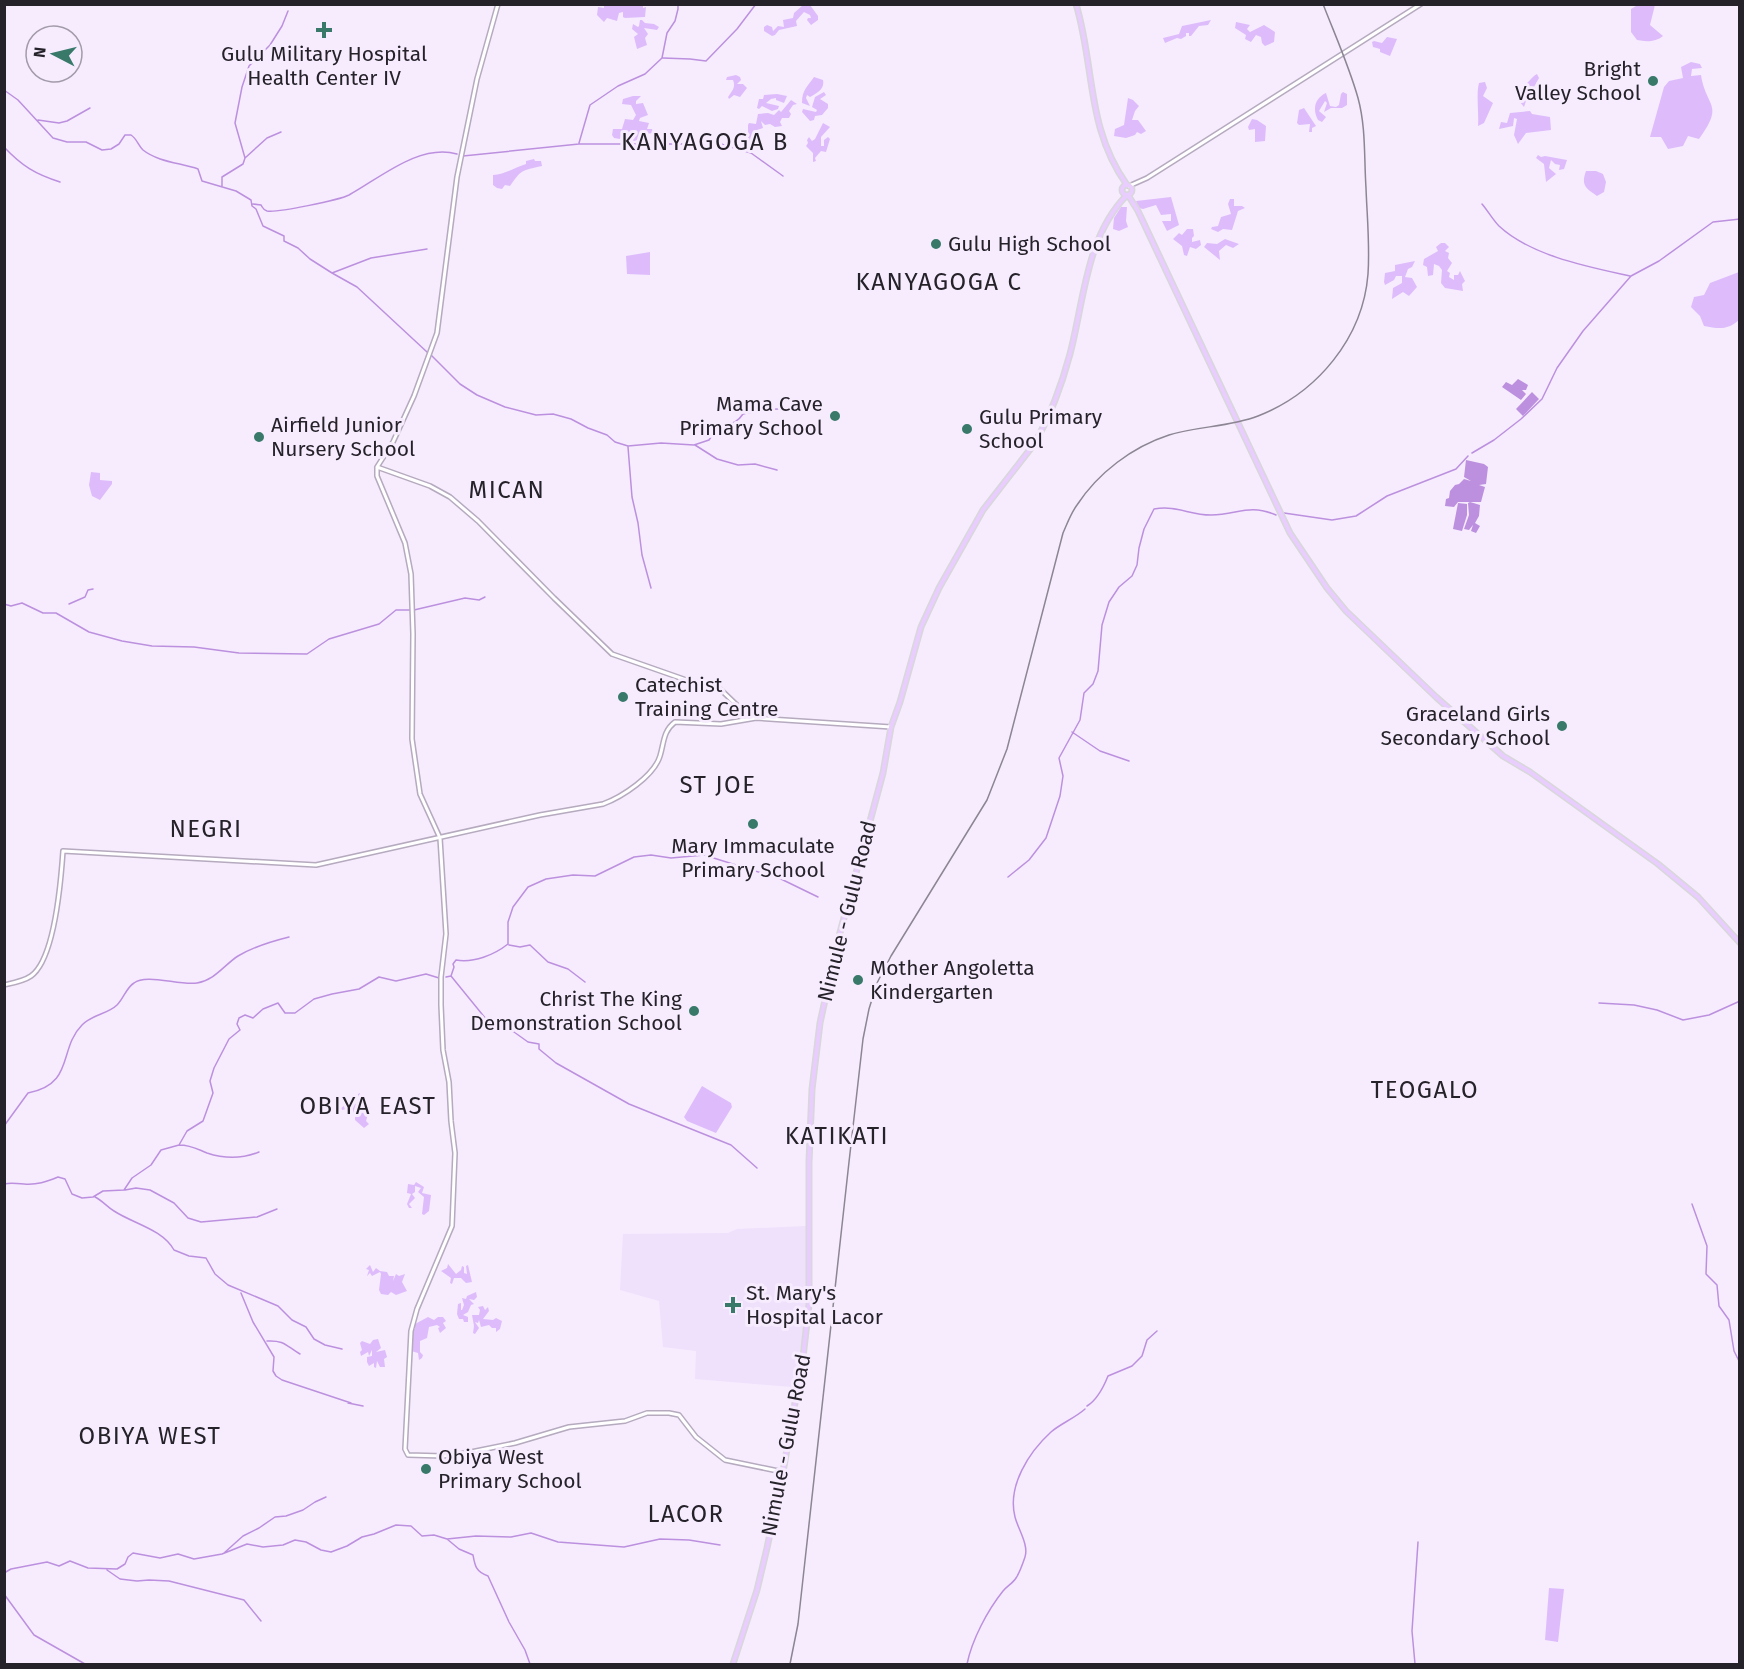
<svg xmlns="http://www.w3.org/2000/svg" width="1744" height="1669" viewBox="0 0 1744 1669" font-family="'Fira Sans',sans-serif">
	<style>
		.built { fill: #efe0fc }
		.green { fill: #debcfb }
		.water { fill: #bc90de }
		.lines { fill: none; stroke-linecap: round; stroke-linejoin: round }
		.stream { stroke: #bc90de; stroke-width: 1.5 }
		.minor-casing { stroke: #b5aabe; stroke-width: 6 }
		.major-casing { stroke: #d8d7d9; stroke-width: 7 }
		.minor { stroke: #fff; stroke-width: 3 }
		.major { stroke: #e8cdfe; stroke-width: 4 }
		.rail { stroke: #8c8592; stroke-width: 1.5 }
		.poi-dot { fill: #387969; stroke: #f6ecfe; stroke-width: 2 }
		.labels { text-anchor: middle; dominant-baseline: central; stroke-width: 6; stroke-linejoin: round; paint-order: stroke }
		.poi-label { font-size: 21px; fill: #26222a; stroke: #f6ecfe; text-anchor: start }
		.street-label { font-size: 21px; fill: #26222a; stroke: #f6ecfe }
		.quarter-label { font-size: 24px; letter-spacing: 1.5px; fill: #26222a; stroke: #f6ecfe }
	</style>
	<rect width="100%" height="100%" fill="#f6ecfe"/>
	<path class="built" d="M806,1226v84l-4,31 -10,46 -97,-8 1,-28 -33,-4 -4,-46 -39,-11 3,-56 105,-1 9,-4z"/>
	<path class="green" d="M604,5h39v3l3,-1 -1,10 -20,1 -2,-1v-5l-4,1 -2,8 -10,-3 -3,4 -7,-7 1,-8 6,1z
		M803,5h7l8,11v4l-7,5 -4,-5 1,-2h3l-1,-3 -6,-3 -8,9 1,5 -18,4 -4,5 -3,1 -8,-5v-4l3,-2 5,2 1,4 5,-5 6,1 -1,-7 10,-2 1,-5z
		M1630,5h25l-5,20 13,11c-7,6 -17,6 -26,4l-6,-8v-23l5,-3z
		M640,20h2l3,3 9,1 5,3 -2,3 -13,-2 4,6 -3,4 2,7 -10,4 -3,-12 4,-3 -6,-5 1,-5 5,3 1,-1z
		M1211,20l-3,5 -9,1 -8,10h-2v-3h-3v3l-5,3 -4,-1 -12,5 -2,-5 16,-4 3,-8z
		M1236,22l14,3 -3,4 3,3 14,-7 11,7 -1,10 -9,4 -3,-3 -1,-6 -5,-2 -5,7 -6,-3 1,-4 -11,-7z
		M1387,37l10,2 -7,17 -10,-4v-3l-7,-2 -1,-5 2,-1 8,2z
		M1691,62l9,2 2,4 -10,1 -1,7 10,-1c5,33 24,28 -2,64l-11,-3 -5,10 -15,3 -7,-12h-11l14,-50 5,-6 14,-3 -2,-11z
		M1537,74l2,4 -5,9 8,2 2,-6h2l-1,7 -9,9 -9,-1 -3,9 -4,-5 1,-14c8,-5 9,-10 16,-14z
		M736,75l4,2 1,3 -4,4h6l4,4 -7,9 -6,-2 -5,4 -1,-2c4,-6 8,-10 5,-17h-7l1,-3z
		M814,77l9,3c2,9 -6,13 -13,17l-3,-2 -1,3 4,8 -8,-3c0,-13 5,-16 12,-26z
		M1485,82l2,6 -4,8 10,7 -9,20 -6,3c1,-13 -2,-32 1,-43z
		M824,92l2,3 -6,4 8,5v4l-6,7 -7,1 -1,4 -4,1 -8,-9 1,-3 13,3 1,-2 -5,-3 3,-10z
		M1343,92l4,2v11l-5,3h-11l-7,4 3,-9 -2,-2 -6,10 7,6 -4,5 -4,-2c-6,-11 -3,-22 8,-27l4,13 6,1 3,-2 2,-11z
		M777,94l10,2 -3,7 -8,-3v-2l-5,1 -5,4 13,3 -1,3 -6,2 -10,-5 -3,3 -2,-1 2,-9h4l1,-4z
		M633,96h8l-5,5v3l7,-1 5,12 -8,3 -1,3 10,2 -2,6h5l1,4 -8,1v4l-11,3 -12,-7 -2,5 -6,-1 -2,-3 1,-6h9l3,-10 8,1 3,-5 -5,-10 -9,-1 1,-5z
		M1128,98l5,2 6,6 -4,5 -3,9h6l8,11 -5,3 -4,-2 -2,3 -9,3 -12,-2 1,-7 9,-4z
		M791,100l6,4 -4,1 -4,6 2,3 -2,4h-7l-2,4 2,4 -7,1 -5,-3 -5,1 -4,-4 2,7 -9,3 1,4 6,3 -1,8 -12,-4v-17l1,-2 7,1 2,-10 10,-1 6,2 5,-5 2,2z
		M1304,108l12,18 -4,2v4h-3l1,-8 -11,1 -2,-2 2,-13z
		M1530,111l2,3 18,3 1,13 -25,3 -8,11 -4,-9 3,-16 -3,-1 -1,8 -14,3 2,-7 6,1 3,-10z
		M1252,119l5,1 9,6 -1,15 -10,1v-13l-6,1 -1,-3z
		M823,123l7,4 -9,10v9h3v-6l4,-3 2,2 -4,13 -5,-1 -6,7 1,3 -3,1v-9l-7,-7 2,-3 -1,-3 2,-3 3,4 3,-2z
		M1538,155l3,2 4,-1 22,4 -3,9 -5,1 1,-5 -5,-1 -4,-4 -2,8 7,6 -10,8 -2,-18 -8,-6z
		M534,159l1,2h6l1,5c-21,5 -20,3 -32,20l-5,-1 -3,4 -5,-1 -4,-3v-10c12,-1 21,-7 33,-11v-3z
		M1586,171h10l7,3 3,8 -2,10 -7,4c-12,-8 -16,-11 -11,-25z
		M1171,197l8,28 -12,6 -5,-10h9v-7l-10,1 -5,-10 -13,4 -4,-1 -3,-7z
		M1230,199h4v7h8l3,2 -7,3 -6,19 -9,-1 -5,3 -7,-3 1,-2 6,-1 3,-9 10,-3 -3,-10z
		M1121,207h6l-1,14 2,6 -9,4 -6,-2 1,-11z
		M1187,229h6l1,7 -2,2v4l8,-2 1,5 -5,4 -6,-2 -3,9 -3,-1 -2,-9 -9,-7 6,-6 3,2z
		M1225,239l14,5 -6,4 -7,-3 -7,6 1,9 -16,-13 3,-4 10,1z
		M1441,243h4l4,4 -4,4 4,2 -1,5 4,5 -5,8 3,2 -1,4 5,3v-5h4l2,-4 5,10 -3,3 1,7 -18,-3 -4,-5 1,-13 -3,-4 -5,-2 -1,11 -5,1 -1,-9 -4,-2 1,-6 14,-8 -2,-4z
		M650,252v23l-23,-1 -1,-18z
		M1415,261l-3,6 -4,2 -3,8 7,1 5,9 -8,9 -6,-4 -11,7 1,-11 9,-5v-7h-6l-2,4 -9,5 -1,-3 1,-9 10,-2v-6z
		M1739,272v48c-11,10 -20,9 -35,6l-4,-10 -9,-9 3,-10 10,-2 6,-12z
		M91,472l9,1v7l12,1v3l-12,16 -8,-4 -3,-11z
		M702,1086l29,17 1,4 -16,26 -29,-12 -3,-4z
		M360,1093v6l3,3 -5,5 11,4 -3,10 3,3 -5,4 -9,-8v-5l-8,-1v-5l-5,1 -1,-2 7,-5 9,1 1,-10z
		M416,1182l8,5 -2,6 9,2 -2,16 -5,4 -2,-1 2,-17 -6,-5 3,-4 -6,-2v6l-3,2 3,4 -6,6 3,4h-3l-2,-4 4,-10 -4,-1 1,-9 6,1z
		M448,1264l8,10 5,-4 1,-4 2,1v6l3,1 -1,-8 2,-1 4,17 -6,1 -5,-5h-7l-2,6 -2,-1 1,-5 -10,-7 6,-3z
		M370,1265l3,7 3,-4 4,3 7,1 2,4h5l-1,5 3,-7 3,2 6,-2 -3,8 5,9 -11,4 -5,-3 -3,3 -7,-1 -2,-4 2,-16 -1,-2 -8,4 -2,-3 -3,3 2,-6 -3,-1z
		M476,1292l1,5 -3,3 -5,-1 5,5 -3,1 -3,7 -5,3 5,2v5h-4l-1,-3h-4l-2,-5 1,-10 3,-1v7h1l2,-5 -2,-7 4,1 1,-3z
		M483,1306l2,4 3,-3 1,4 -6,8 10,1 3,-2 6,3 -2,8 -4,3v-4h-4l-3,-3 -8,2 -2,-7 -1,3 -3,-1 4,6 -4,6 -2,-1 1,-7 -2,-11h7l1,-5 -2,-3z
		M428,1317l6,3 4,-3h5l3,4 -3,2 3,5 -6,5 -2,-5 2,-1 -3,-2 -8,2 -2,11 -7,3v11l3,3 -1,3 -3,2 -1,-7 -7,-2 1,-21 3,-1v-5z
		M378,1339l3,9 -5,4 9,-2 2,7 -3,2 1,8h-5l-3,-6 -1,7 -2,-1v-4l-5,3 -2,-4v-5l5,-1v-6l-3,6 -1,-4 -7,4 -1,-4 2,-2 -2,-7 2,-2 8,3 3,-4z
		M1549,1588l15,1 -6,53 -13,-2z"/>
	<path class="water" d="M1518,379l10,6 -2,5h-4l4,4 -5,6 -19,-13 4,-5 6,3z
		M1532,392l7,7 -16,17 -7,-7z
		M1466,460l18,4 4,3 -2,17 -7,1 6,2 -4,15h-23l-4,5 -9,-1 1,-7 3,-1 1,-7 5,-6 4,-1 5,-5 7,2 -7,-4z
		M1470,502l10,3 -1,11 -4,7 5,3 -4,7 -5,-2 2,-6 -4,5 -5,-1 5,-14 -1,-12z
		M1458,503l9,1v11l-5,16 -9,-2z"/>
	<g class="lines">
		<path class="stream" d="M663,58l27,1 16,2 31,-32 19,-25
			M4,90l14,10 35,38 14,4h19l16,8 9,-1 8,-5 6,-9h6c6,4 7,10 12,15 15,12 38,13 55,19l4,12 34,10 15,9 1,6 4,3 7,17 21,10v5l14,7 12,11 22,14 25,14 70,65
			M38,120l21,3 8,-2 23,-13
			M579,143l11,-38 28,-19 27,-12 17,-16 5,-25 8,-12 3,-12v-5
			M4,147c18,19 31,27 56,35
			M463,156l116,-12h142l30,9 32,23
			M245,158l22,-20 14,-6
			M222,186v-9l21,-13 2,-6 -10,-35 7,-36 7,-21 21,-21 12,-19 6,-15
			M253,204l8,1c2,3 2,5 6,6 10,2 72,-11 82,-16 31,-17 71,-52 108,-41
			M1482,204c6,7 11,16 17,22 32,30 90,41 131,50
			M332,273l39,-15 56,-9
			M431,355l29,29 17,11 28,12 31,8 17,-1 18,5 17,9 19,7 8,7 13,4 33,-3 33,2 15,-5c11,-19 24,-11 34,-26 21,-5 43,-5 64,-8
			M695,445l22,14 21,6 17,-1 22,6
			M628,447l4,50 6,26 4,32 9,33
			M1472,453l22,-13 27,-21 21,-20 15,-31 26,-37 48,-55 28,-15 54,-39 27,-3
			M1284,513l48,7 24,-4 31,-20 69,-27 12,-13
			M4,604l7,2 11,-3 21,10h13l33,19 33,9 30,5 42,1 45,6 68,1 22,-15 50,-15 17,-14h14
			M69,604l16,-7 3,-7 5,-1
			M414,610l51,-12 14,2 6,-3
			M1072,732l28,19 29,10
			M1008,877l21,-17 17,-22 14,-42 3,-20 -4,-18 21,-38 4,-27 9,-9 5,-13 4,-46 7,-23 10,-15 13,-11 5,-11 2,-17 5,-19 10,-20c23,-4 35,6 57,6 27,0 37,-12 65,0
			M509,945l11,2 10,-2 18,17 20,7 17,13
			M451,976l35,43 16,9 12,4 14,10 11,2v5l17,14 73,41 102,41 26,23
			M446,977l5,-1 3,-9 -1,-3 3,-4c18,3 38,-5 52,-16v-22l5,-15 15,-20 18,-8 27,-4 22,1 39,-19 17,-2 20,3 33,-3 77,24 37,18
			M1599,1003l35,2 23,5 26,10 26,-5 31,-14
			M4,1126l24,-33c47,-9 30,-44 54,-68 9,-10 26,-11 35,-20 7,-7 9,-17 17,-22 12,-10 46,3 63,0 18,-3 27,-18 41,-27 15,-9 35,-15 51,-19
			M179,1145c12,0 18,4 28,8 18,6 35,6 52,-1
			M4,1184c9,-2 12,0 20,0 13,1 22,-2 34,-7l7,2 7,15 10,4 11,-1 10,-6 21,-1 8,-12 19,-13 10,-15 18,-5 8,-14 16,-10 10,-28 -3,-12 4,-13 15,-29 11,-9 -3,-6 2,-6 6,-3 8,3 10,-9 15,-6 7,10h10l19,-14 18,-5 27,-5 20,-12 17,4 30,-7 13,4
			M125,1190l11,-2 14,2 24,13 14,15 13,4 56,-5 20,-8
			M95,1197c8,4 12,10 19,14 20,13 48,18 60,39l15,6 17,2 9,16 13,11 50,21 14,14 14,7 8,12 11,6 17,4
			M1692,1204l15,42 -1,28 11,11 2,21 10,14 5,31 6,12
			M241,1293l12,29 21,35 -1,14 3,5 6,4 69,23h-3l15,3
			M267,1341c18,-1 19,5 33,13
			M1087,1406c10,-6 17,-20 21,-30l24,-10 10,-10 5,-16 10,-9
			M447,1539l12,10 14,6c2,11 3,17 15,21l21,46 16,28 5,14
			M224,1553l19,-17 16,-8 16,-11 11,-1 17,-6 12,-8 11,-5
			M107,1570l13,9 17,2 12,-1 20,1 75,19 17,21
			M4,1573l7,-4 36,-7 12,4 11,-5 18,7 29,1 8,-5 3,-7 5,-4 27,5 18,-4 16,5 28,-5 25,-10 16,3 20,-2 12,-5 11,2 15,8 10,2 16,-6 15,-9 12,-3 22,-9 15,1 11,10 12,-1 13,4 29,-3 35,1 20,-4 27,9 66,5 36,-8 29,1 31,5
			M4,1594l30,41 51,29
			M967,1664c5,-24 20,-53 36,-73 4,-5 10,-8 13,-13 4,-6 7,-15 9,-21 4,-12 -7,-28 -10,-40 -8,-31 14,-65 36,-85 9,-8 24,-14 34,-23
			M1415,1664l-3,-33 6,-89"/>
		<g class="minor-casing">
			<path id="minor" d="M498,4l-21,75 -20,98 -20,156 -23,63 -21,46 -16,25v9l28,67 6,31 2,60 -1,105 8,55 20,44 6,96 -5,43v28l2,45 6,32 2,39 4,32 -3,73 -35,83 -6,22 -6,118 3,6 35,1 28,-4 44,-9 54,-16 56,-6 22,-8h22l10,2 17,22 29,23 58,12
				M1129,186l18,-8 274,-174
				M377,467l53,19 20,11 28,24 76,77 58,56 77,27 30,7 22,21 15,9 135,9
				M4,985c9,-2 20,-4 27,-9 24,-17 30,-96 32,-125l253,14 224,-50 63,-11c19,-7 51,-28 57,-48 4,-13 3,-25 15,-34l46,2 35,-6"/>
		</g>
		<g class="major-casing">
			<path id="major" d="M1076,4c19,63 10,124 51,181
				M1122 190a5 5 0 1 1 10 0a5 5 0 1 1-10 0Z
				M1128,195l10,16 152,322 37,55 19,23 90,86 67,59 27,16 128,92 40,33 42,46
				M733,1664l24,-74 10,-42 16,-76 20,-115 6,-52v-143l3,-73 8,-66 18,-83 45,-167 8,-46 9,-25 21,-75 18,-39 44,-78 52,-67c15,-27 27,-59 35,-89 14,-53 16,-118 57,-159"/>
		</g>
		<use href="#minor" class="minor"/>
		<use href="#major" class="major"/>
		<path class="rail" d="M790,1664l8,-40 51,-462 14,-123 6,-30 8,-26 14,-27 96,-156 20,-51 56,-216c4,-9 8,-20 14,-28 21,-32 55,-58 92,-70 29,-9 61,-8 89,-19 59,-23 105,-78 110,-142 2,-29 -1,-58 -2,-86 -2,-30 0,-61 -8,-90 -9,-32 -23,-63 -35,-94"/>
	</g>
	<g class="poi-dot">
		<path d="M321 21h6v6h6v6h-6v6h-6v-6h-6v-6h6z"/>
		<circle cx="1653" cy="81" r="6"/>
		<circle cx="936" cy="244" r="6"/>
		<circle cx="835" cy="416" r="6"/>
		<circle cx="967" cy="429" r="6"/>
		<circle cx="259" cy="437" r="6"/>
		<circle cx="623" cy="697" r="6"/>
		<circle cx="1562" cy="726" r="6"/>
		<circle cx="753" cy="824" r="6"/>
		<circle cx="858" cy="980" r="6"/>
		<circle cx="694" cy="1011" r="6"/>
		<path d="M730 1296h6v6h6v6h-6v6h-6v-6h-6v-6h6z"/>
		<circle cx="426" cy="1469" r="6"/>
	</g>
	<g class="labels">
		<g class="poi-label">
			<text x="324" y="54" text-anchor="middle">Gulu Military Hospital<tspan x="324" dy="24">Health Center IV</tspan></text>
			<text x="1641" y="69" text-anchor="end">Bright<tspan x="1641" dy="24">Valley School</tspan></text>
			<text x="948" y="244">Gulu High School</text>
			<text x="823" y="404" text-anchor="end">Mama Cave<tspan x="823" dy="24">Primary School</tspan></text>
			<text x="979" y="417">Gulu Primary<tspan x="979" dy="24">School</tspan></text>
			<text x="271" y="425">Airfield Junior<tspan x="271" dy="24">Nursery School</tspan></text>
			<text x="635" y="685">Catechist<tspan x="635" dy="24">Training Centre</tspan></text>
			<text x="1550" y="714" text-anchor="end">Graceland Girls<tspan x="1550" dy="24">Secondary School</tspan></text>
			<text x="753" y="846" text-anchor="middle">Mary Immaculate<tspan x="753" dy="24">Primary School</tspan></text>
			<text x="870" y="968">Mother Angoletta<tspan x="870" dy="24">Kindergarten</tspan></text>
			<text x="682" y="999" text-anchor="end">Christ The King<tspan x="682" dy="24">Demonstration School</tspan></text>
			<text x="746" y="1293">St. Mary's<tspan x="746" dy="24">Hospital Lacor</tspan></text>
			<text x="438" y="1457">Obiya West<tspan x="438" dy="24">Primary School</tspan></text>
		</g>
		<g class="street-label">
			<text transform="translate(847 911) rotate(-76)">Nimule - Gulu Road</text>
			<text transform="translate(786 1445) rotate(-79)">Nimule - Gulu Road</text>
		</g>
		<g class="quarter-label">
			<text x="705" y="142">KANYAGOGA B</text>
			<text x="939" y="282">KANYAGOGA C</text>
			<text x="507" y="490">MICAN</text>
			<text x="718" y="785">ST JOE</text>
			<text x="206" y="829">NEGRI</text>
			<text x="1425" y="1090">TEOGALO</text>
			<text x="368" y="1106">OBIYA EAST</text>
			<text x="837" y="1136">KATIKATI</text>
			<text x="150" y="1436">OBIYA WEST</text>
			<text x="686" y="1514">LACOR</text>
		</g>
	</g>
	<rect width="1744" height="1669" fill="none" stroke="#26222a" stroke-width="12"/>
	<g transform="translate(54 54) rotate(277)"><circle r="28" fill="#f6ecfe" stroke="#a39ba9" stroke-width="1.5"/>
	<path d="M0-4.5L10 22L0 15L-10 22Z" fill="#387969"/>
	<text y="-9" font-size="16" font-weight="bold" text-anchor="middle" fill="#26222a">N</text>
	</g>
</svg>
